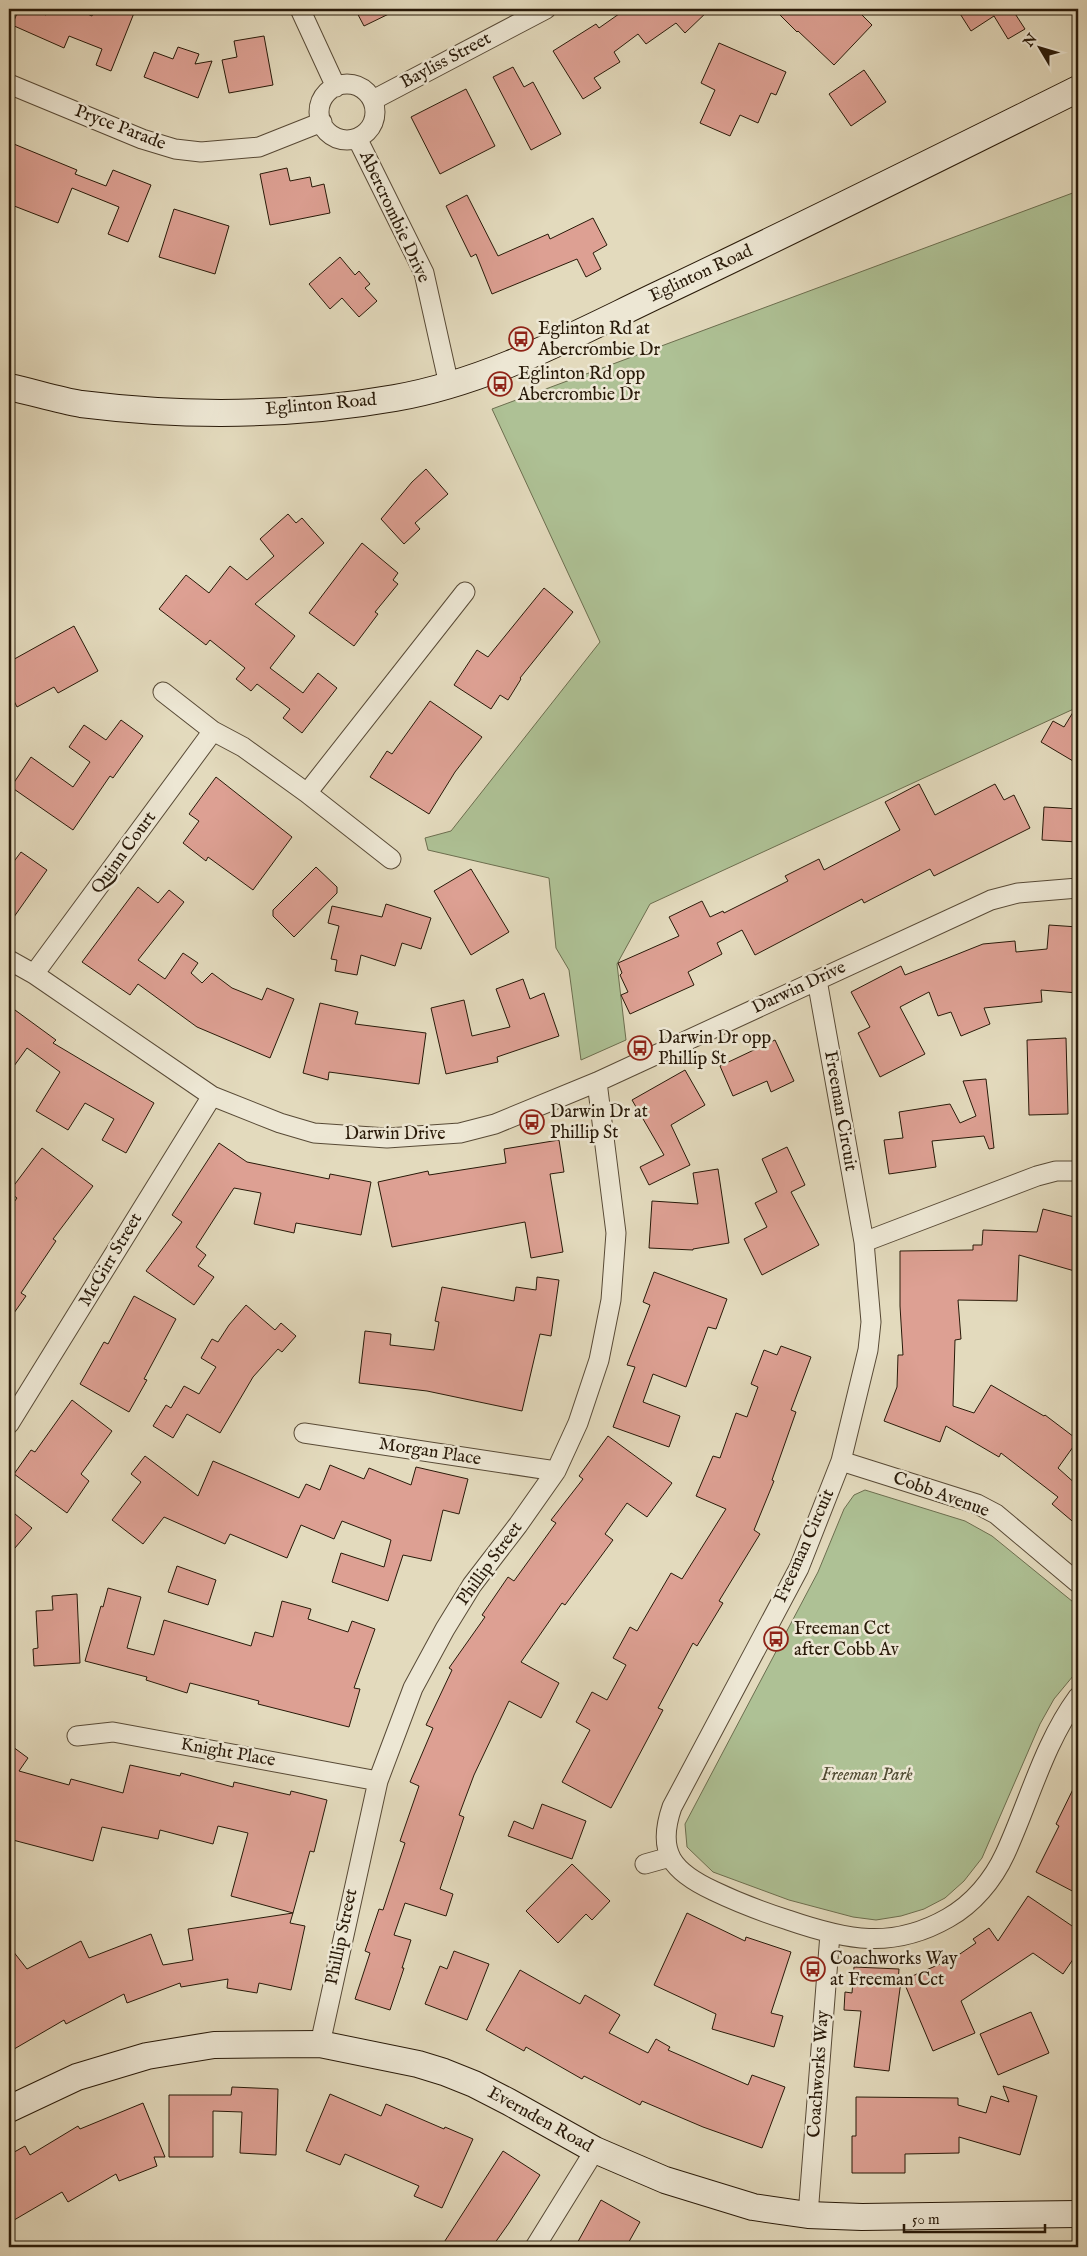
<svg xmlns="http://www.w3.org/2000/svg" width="1087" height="2256" viewBox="0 0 1087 2256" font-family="'IM FELL English',serif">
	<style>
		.green { fill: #aec195; stroke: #6c6e4f }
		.building { fill: #dda093; stroke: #291a09 }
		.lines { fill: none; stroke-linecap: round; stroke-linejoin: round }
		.street-casing { stroke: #584a36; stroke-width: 21 }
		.secondary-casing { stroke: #291a09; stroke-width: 28 }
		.street { stroke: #ede7d4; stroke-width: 19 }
		.secondary { stroke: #ede7d4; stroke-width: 26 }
		.labels { text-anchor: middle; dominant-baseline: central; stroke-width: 5; stroke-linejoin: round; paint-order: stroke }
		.street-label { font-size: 18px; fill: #291a09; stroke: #ede7d4 }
		.poi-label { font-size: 18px; fill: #291a09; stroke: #ede7d4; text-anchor: start }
		.park-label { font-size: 18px; font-style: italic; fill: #514c33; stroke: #ede7d4 }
	</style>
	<rect width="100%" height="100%" fill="#e3dabd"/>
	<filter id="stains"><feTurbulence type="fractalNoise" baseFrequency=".004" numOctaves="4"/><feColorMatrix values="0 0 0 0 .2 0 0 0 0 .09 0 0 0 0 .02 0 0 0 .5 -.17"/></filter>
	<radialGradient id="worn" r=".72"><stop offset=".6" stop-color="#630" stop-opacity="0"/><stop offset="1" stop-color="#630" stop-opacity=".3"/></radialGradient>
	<path class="green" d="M1078,191v516l-428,197 -33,60 9,76 -45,20 -12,-90 -13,-22 -7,-70 -121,-28 -3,-12 26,-7 149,-189 -108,-233z
		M865,1490l100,31 27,15 86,70v64l-24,29 -14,25 -58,134 -18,23 -19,17 -21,11 -23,7 -25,4 -23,-3 -64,-17 -76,-28 -26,-25 -2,-23 133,-252 26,-63 10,-14z"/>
	<path class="building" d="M19,9h13l14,6 3,-6h27l16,7 3,-7h29l10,4 -23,58 -15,-6 6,-16 -33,-13 -5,12 -52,-23z
		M355,9h44l-35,17z
		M626,9h84l-25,24 -9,-10 -30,21 -8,-10 -24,18 6,10 -26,16 7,10 -18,11 -30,-48 43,-27 3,4z
		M774,9h82l16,16 -38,40 -36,-34 -1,1z
		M957,9h55l13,20 -17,10 -14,-23 -23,15z
		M264,36l9,49 -44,8 -7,-33 15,-3 -3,-16z
		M719,43l67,29 -10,23 -5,-2 -13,30 -18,-8 -10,21 -30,-13 15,-33 -14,-7z
		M178,47l21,7 -4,10 17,-3 -14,37 -54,-21 10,-25 19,7z
		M513,67l11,20 9,-5 28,52 -30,16 -38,-73z
		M864,70l22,32 -35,24 -22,-32z
		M466,89l29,57 -55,28 -29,-57z
		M9,142l68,28 -2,4 31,12 7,-16 38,15 -23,57 -20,-8 11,-27 -47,-19 -14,35 -49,-19z
		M287,168l3,13 20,-4 2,10 12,-3 6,29 -60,12 -10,-51z
		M467,195l31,61 50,-22 2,5 43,-21 14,27 -14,8 8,16 -15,8 -9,-18 -85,35 -16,-40 -5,3 -25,-51z
		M174,209l55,17 -14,48 -56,-17z
		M340,257l15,18 4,-4 11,13 -5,4 12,13 -18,16 -17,-19 -12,11 -21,-25z
		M426,469l22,25 -33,29 5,6 -16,15 -23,-25 31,-37z
		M288,514l8,9 6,-5 22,25 -69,61 40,32 -25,32 33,25 15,-20 19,15 -35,45 -19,-15 7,-9 -33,-25 -6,7 -15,-12 9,-11 -35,-28 -4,5 -47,-36 27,-34 23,18 21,-27 17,14 27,-24 -14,-17z
		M362,543l36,30 -5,7 5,4 -23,28 3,2 -24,32 -45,-33z
		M544,588l29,24 -53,66 1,1 -13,21 -8,-5 -9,14 -37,-24 23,-35 11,7z
		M74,626l24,45 -40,22 -4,-6 -37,20 -8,-16v-29z
		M430,701l52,36 -27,35 -26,42 -59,-37 17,-26 5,3z
		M1078,704v60l-37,-22 12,-21 11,6z
		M121,720l22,16 -30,42 -3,-2 -37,54 -62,-43 20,-30 42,30 17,-25 -21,-15 15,-22 22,15z
		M216,777l76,60 -39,53 -45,-33 -2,4 -23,-18 16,-22 -10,-7z
		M919,784l16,31 60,-31 9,16 10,-5 16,33 -96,48 -4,-7 -66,34 -2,-4 -107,56 -13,-25 -25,13 5,11 -34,18 6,13 -64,29 -9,-19 7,-3 -8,-17 2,-2 -4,-10 61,-27 -10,-19 33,-16 8,16 13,-6 1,2 64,-32 -3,-5 34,-17 5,11 76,-40 -15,-28z
		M1044,807l34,2v33l-36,-2z
		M21,852l26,18 -38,54v-56z
		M316,867l21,20v6l-43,44 -21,-21v-6z
		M471,869l38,63 -38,23 -37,-64z
		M138,887l20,16 11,-13 15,12 -46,58 27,19 18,-26 15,10 -7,10 11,10 10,-10 20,15 30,12 5,-12 27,11 -24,59 -73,-31 -59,-43 -8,11 -48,-33z
		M386,904l45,14 -10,31 -19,-6 -7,23 -34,-11 -4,20 -22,-4 2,-11 -6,-1 8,-33 -11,-3 4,-17 50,11z
		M1049,925l29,2v66l-37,-3 1,12 -58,6 6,16 -29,12 -10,-24 -13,4 -9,-24 -29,15 25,47 -45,23 -22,-44 12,-6 -19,-35 50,-26 4,9 78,-31 32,-3 1,11 31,-3z
		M523,979l7,20 14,-6 15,43 -62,21 1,5 -52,12 -15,-66 33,-8 8,36 38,-9 -14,-38z
		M320,1003l38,9 -3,12 71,9 -7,51 -90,-12 -1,8 -25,-7z
		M15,1010l41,30 -3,3 101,60 -28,50 -24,-13 12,-21 -29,-16 -17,27 -32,-19 24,-39 -33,-24 -18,25v-54z
		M1066,1038l2,76 -39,1 -2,-75z
		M775,1040l19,41 -23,11 -4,-11 -34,15 -13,-30z
		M685,1070l20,35 -34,20 19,40 -41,20 -9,-18 24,-12 -32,-55z
		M986,1079l8,69 -5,1 -5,-13 -52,5 4,26 -47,7 -5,-34 19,-2 -4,-26 51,-8 10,19 16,-7 -13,-35z
		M559,1140l5,32 -14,2 13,78 -32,6 -6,-36 -133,25 -14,-65 50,-11 1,4 77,-12 -2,-14z
		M219,1143l28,19 82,17 1,-5 41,8 -10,53 -65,-12 -2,10 -40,-9 7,-31 -27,-5 -38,59 10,8 -8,11 16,11 -20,28 -48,-34 36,-49 -10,-7z
		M787,1147l18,38 -14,7 28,53 -57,30 -18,-36 23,-12 -12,-24 22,-11 -15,-33z
		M42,1148l51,38 -40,53 3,2 -35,52 5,3 -17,24v-111l8,-11 -8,-6z
		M718,1169l11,74 -36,6v1l-44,-2 3,-47 46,3 -5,-31z
		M1043,1209l35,9v54l-59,-17 -2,46 -59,-1 3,39 -6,1 -2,66 21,7 17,-28 53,31 1,-1 33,25 -20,28 20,18v40l-26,-22 6,-7 -57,-44 -2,4 -53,-31 -6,16 -56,-21 13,-34 1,-32h5l-3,-49v-55l73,-1v-5h9l1,-15 54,2z
		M654,1272l73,27 -11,30 -8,-2 -22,60 -33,-13 -10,28 37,14 -11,31 -56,-20 22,-60 -8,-2 23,-60 -7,-3z
		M537,1277l22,3 -8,56 -11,-2 -18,77 -95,-20 -68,-8 6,-52 26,3 -1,11 44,5 5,-28 -4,-1 7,-34 72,14 2,-14 20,3z
		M134,1296l42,23 -32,60 3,1 -18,32 -49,-28 24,-42 4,2z
		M246,1305l29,25 6,-7 15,13 -14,16 -4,-3 -25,28 -33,56 -33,-19 -14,24 -20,-12 13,-21 5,3 13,-22 15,8 17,-27 -15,-9 11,-19 6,3 11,-17z
		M781,1346l30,11 -20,53 5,2 -24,68 2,1 -20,49 6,4 -41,67 4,2 -26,43 -4,-3 -35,65 5,2 -52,98 -49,-26 28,-52 -14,-8 16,-30 15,8 19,-35 -13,-7 17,-31 7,4 34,-58 11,6 44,-70 -30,-13 17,-40 7,2 16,-45 11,4 11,-30 -7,-3 13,-34 13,5z
		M72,1400l40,31 -31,43 8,7 -22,32 -53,-39 17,-24 4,2z
		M608,1436l64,47 -25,34 -20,-14 -22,31 8,6 -48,65 -3,-2 -41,59 38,21 -18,35 -32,-17 -35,74 -15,40 5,2 -24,72 13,5 -7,22 -41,-13 -11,32 17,5 -9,28h2l-14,42 -35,-11 15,-46 -5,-2 14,-42 4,1 22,-67 -5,-2 19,-55 -9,-4 23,-54 -7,-3 26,-55 -3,-2 36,-51 -3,-2 26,-38 6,4 42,-58 -5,-3 32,-41 -4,-3z
		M145,1456l53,40 15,-35 86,37 7,-14 14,6 10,-25 34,14 5,-11 42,17 5,-18 52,12 -9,35 -16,-4 -12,51 -28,-6 -15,46 -56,-19 9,-29 43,14 7,-27 -49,-19 -8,18 -33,-14 -14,33 -57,-24 -5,10 -61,-27 -21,27 -31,-24 29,-38 -10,-8z
		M9,1509l23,19 -23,27z
		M177,1566l39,14 -8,25 -40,-13z
		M108,1588l33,9 -14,51 27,7 10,-35 87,26 4,-14 18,5 9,-36 29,8 -3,10 40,13 4,-11 23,8 -21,59 6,1 -11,38 -91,-23 1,-3 -69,-18 -3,10 -41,-13 1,-3 -62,-16 16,-55 2,1z
		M77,1594l3,69 -46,3 -1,-17 5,-1 -2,-37 17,-1 -1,-14z
		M9,1744l19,14 -9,13 50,14 2,-6 52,14 7,-28 50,11 1,-3 52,14 1,-5 56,13 1,-4 36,9 -13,52 -4,-1 -17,62 -62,-17 17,-63 -30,-7 -5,18 -53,-14 -2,9 -56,-12 -9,34 -84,-22z
		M1078,1779v115l-42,-22 23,-46 -3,-2z
		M542,1804l44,17 -14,38 -64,-23 6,-15 19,8z
		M572,1864l38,37 -18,19 -6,-6 -28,29 -32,-32z
		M1028,1896l50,34v22l-15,22 -30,-21 -72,48 14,32 -42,18 -30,-71 51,-22 22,-15 -3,-4 16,-11 9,13z
		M293,1913l-3,10 15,3 -14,64 -32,-7 -2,10 -30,-5 1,-9 -47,8 -1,-4 -53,20 -3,-9 -58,30 -2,-4 -55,32v-106l18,23 54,-28 8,17 62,-24 12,31 30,-5 -5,-31z
		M687,1913l58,28 1,-4 45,15 -20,61 12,3 -9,31 -62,-18 4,-15 -62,-29z
		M454,1951l35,13 -22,56 -42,-16 15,-38 7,3z
		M854,1967l45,2 -1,13 3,-1 -12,90 -35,-4 7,-56 -17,-1 1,-18 7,1z
		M520,1970l60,34 5,-9 35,20 -11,18 39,20 8,-14 14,8 -2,3 80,35 4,-10 33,12 -23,61 -59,-21 -61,-26 -2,4 -56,-29 -2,3 -56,-32 -2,4 -38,-21z
		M1031,2012l18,41 -51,22 -18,-41z
		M1003,2086l34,10 -17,59 -61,-18v16l-54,1v19h-53v-37h4v-39l102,1v7l28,8 5,-17 18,6z
		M232,2087l46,2 -2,66 -36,-2 2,-41 -29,-1v46h-44v-62h62z
		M330,2094l51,22 5,-12 58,25 1,-2 28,12 -31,69 -28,-12 5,-10 -74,-32 -5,11 -34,-14z
		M143,2103l22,54h-11l3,9 -38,15 -3,-7 -48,28 -6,-10 -53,31v-68l16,-9 5,9 48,-29 2,3z
		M503,2151l37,24 -31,48 -17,24h-51z
		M601,2200l39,22 -14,25h-51z"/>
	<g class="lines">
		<g class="street-casing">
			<path id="street" d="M300,9l36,78
				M9,84l133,55 33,10 26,3 58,-5 63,-25
				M319 112a28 28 0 1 1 56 0a28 28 0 1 1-56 0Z
				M373,100l173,-91
				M357,138l67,135 25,112
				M163,692l50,39 30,16 64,46 84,66
				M307,793l158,-201
				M9,960l25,14 178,122 68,27 34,10 73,5 73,-5 35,-9 102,-42 394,-182 27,-7 60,-5
				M34,974l179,-243
				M817,980l47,262 7,80 -3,28 -27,111 -42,107 -127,239c-16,46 1,65 42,84 25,12 49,21 74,29 58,20 104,30 160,-2 25,-14 45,-38 57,-64 24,-52 39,-111 73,-157
				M864,1242l173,-66 19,-5h22
				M9,1424l203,-328
				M304,1433l252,38
				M841,1461l136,43 19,10 82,69
				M77,1736l36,-4 265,49
				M645,1864l25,-7
				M320,2044l58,-263 35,-93 32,-59 27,-44 46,-60 38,-54 22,-48 21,-63 12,-60 5,-67 -19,-151
				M808,2215l22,-281
				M535,2247l60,-97"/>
		</g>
		<g class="secondary-casing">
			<path id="secondary" d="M9,387c24,5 48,13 72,17 104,13 211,12 314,-6 97,-17 184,-66 271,-107 139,-66 275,-134 412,-202
				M9,2109l68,-32 70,-21 67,-11 106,-1 98,20 26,8 30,12 35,18 86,48 70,30 88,27 55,8 54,2 216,-3"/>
		</g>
		<use href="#street" class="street"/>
		<use href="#secondary" class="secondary"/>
	</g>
	<defs>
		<g id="bus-ring" transform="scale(1.25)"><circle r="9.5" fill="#ede7d4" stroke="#8f2418" stroke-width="1.5"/><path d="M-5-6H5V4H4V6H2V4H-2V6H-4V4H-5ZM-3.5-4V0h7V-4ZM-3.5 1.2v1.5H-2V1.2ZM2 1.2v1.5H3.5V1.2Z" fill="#8f2418"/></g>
	</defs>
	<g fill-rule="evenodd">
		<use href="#bus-ring" x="521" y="339"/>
		<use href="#bus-ring" x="500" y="384"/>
		<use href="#bus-ring" x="640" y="1048"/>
		<use href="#bus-ring" x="532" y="1122"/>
		<use href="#bus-ring" x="776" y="1639"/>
		<use href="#bus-ring" x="813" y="1969"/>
	</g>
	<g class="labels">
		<g class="street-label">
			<text transform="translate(446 61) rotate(-28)">Bayliss Street</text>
			<text transform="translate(120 128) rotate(21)">Pryce Parade</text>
			<text transform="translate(394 217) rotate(65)">Abercrombie Drive</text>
			<text transform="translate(701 274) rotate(-25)">Eglinton Road</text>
			<text transform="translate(321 405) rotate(-5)">Eglinton Road</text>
			<text transform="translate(124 853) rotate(-54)">Quinn Court</text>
			<text transform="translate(799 988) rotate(-25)">Darwin Drive</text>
			<text transform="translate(840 1111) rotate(80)">Freeman Circuit</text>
			<text x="395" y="1134">Darwin Drive</text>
			<text transform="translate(111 1260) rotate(-59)">McGirr Street</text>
			<text transform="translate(430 1452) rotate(9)">Morgan Place</text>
			<text transform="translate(941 1495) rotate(20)">Cobb Avenue</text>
			<text transform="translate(805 1546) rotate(-66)">Freeman Circuit</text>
			<text transform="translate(490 1564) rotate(-54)">Phillip Street</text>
			<text transform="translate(228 1753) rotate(10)">Knight Place</text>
			<text transform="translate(342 1937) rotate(-78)">Phillip Street</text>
			<text transform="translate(819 2074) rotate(-86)">Coachworks Way</text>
			<text transform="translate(540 2120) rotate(29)">Evernden Road</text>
		</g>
		<g class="poi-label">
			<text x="538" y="329">Eglinton Rd at<tspan x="538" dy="21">Abercrombie Dr</tspan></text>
			<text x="518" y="374">Eglinton Rd opp<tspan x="518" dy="21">Abercrombie Dr</tspan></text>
			<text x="658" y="1038">Darwin Dr opp<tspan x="658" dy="21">Phillip St</tspan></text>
			<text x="550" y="1112">Darwin Dr at<tspan x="550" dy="21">Phillip St</tspan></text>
			<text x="794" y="1629">Freeman Cct<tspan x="794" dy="21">after Cobb Av</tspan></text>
			<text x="830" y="1959">Coachworks Way<tspan x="830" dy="21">at Freeman Cct</tspan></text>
		</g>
		<g class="park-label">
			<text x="867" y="1775">Freeman Park</text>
		</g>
	</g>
	<rect width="1087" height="2256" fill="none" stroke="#e3dabd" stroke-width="30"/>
	<rect x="10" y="10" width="1067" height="2236" fill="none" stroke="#291a09" stroke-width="2.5"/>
	<rect x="15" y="15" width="1057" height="2226" fill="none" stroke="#291a09"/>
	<g transform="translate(1040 48) rotate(308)" stroke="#ede7d4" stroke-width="4" paint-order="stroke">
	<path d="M0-4L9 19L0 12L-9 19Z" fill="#291a09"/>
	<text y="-8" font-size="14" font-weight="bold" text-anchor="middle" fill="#291a09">N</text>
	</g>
	<path d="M904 2224v8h141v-8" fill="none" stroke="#291a09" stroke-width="2.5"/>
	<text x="912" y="2224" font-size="15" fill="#291a09" stroke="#ede7d4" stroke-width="4" paint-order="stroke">50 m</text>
	<rect width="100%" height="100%" filter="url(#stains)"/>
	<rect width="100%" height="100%" fill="url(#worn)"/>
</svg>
